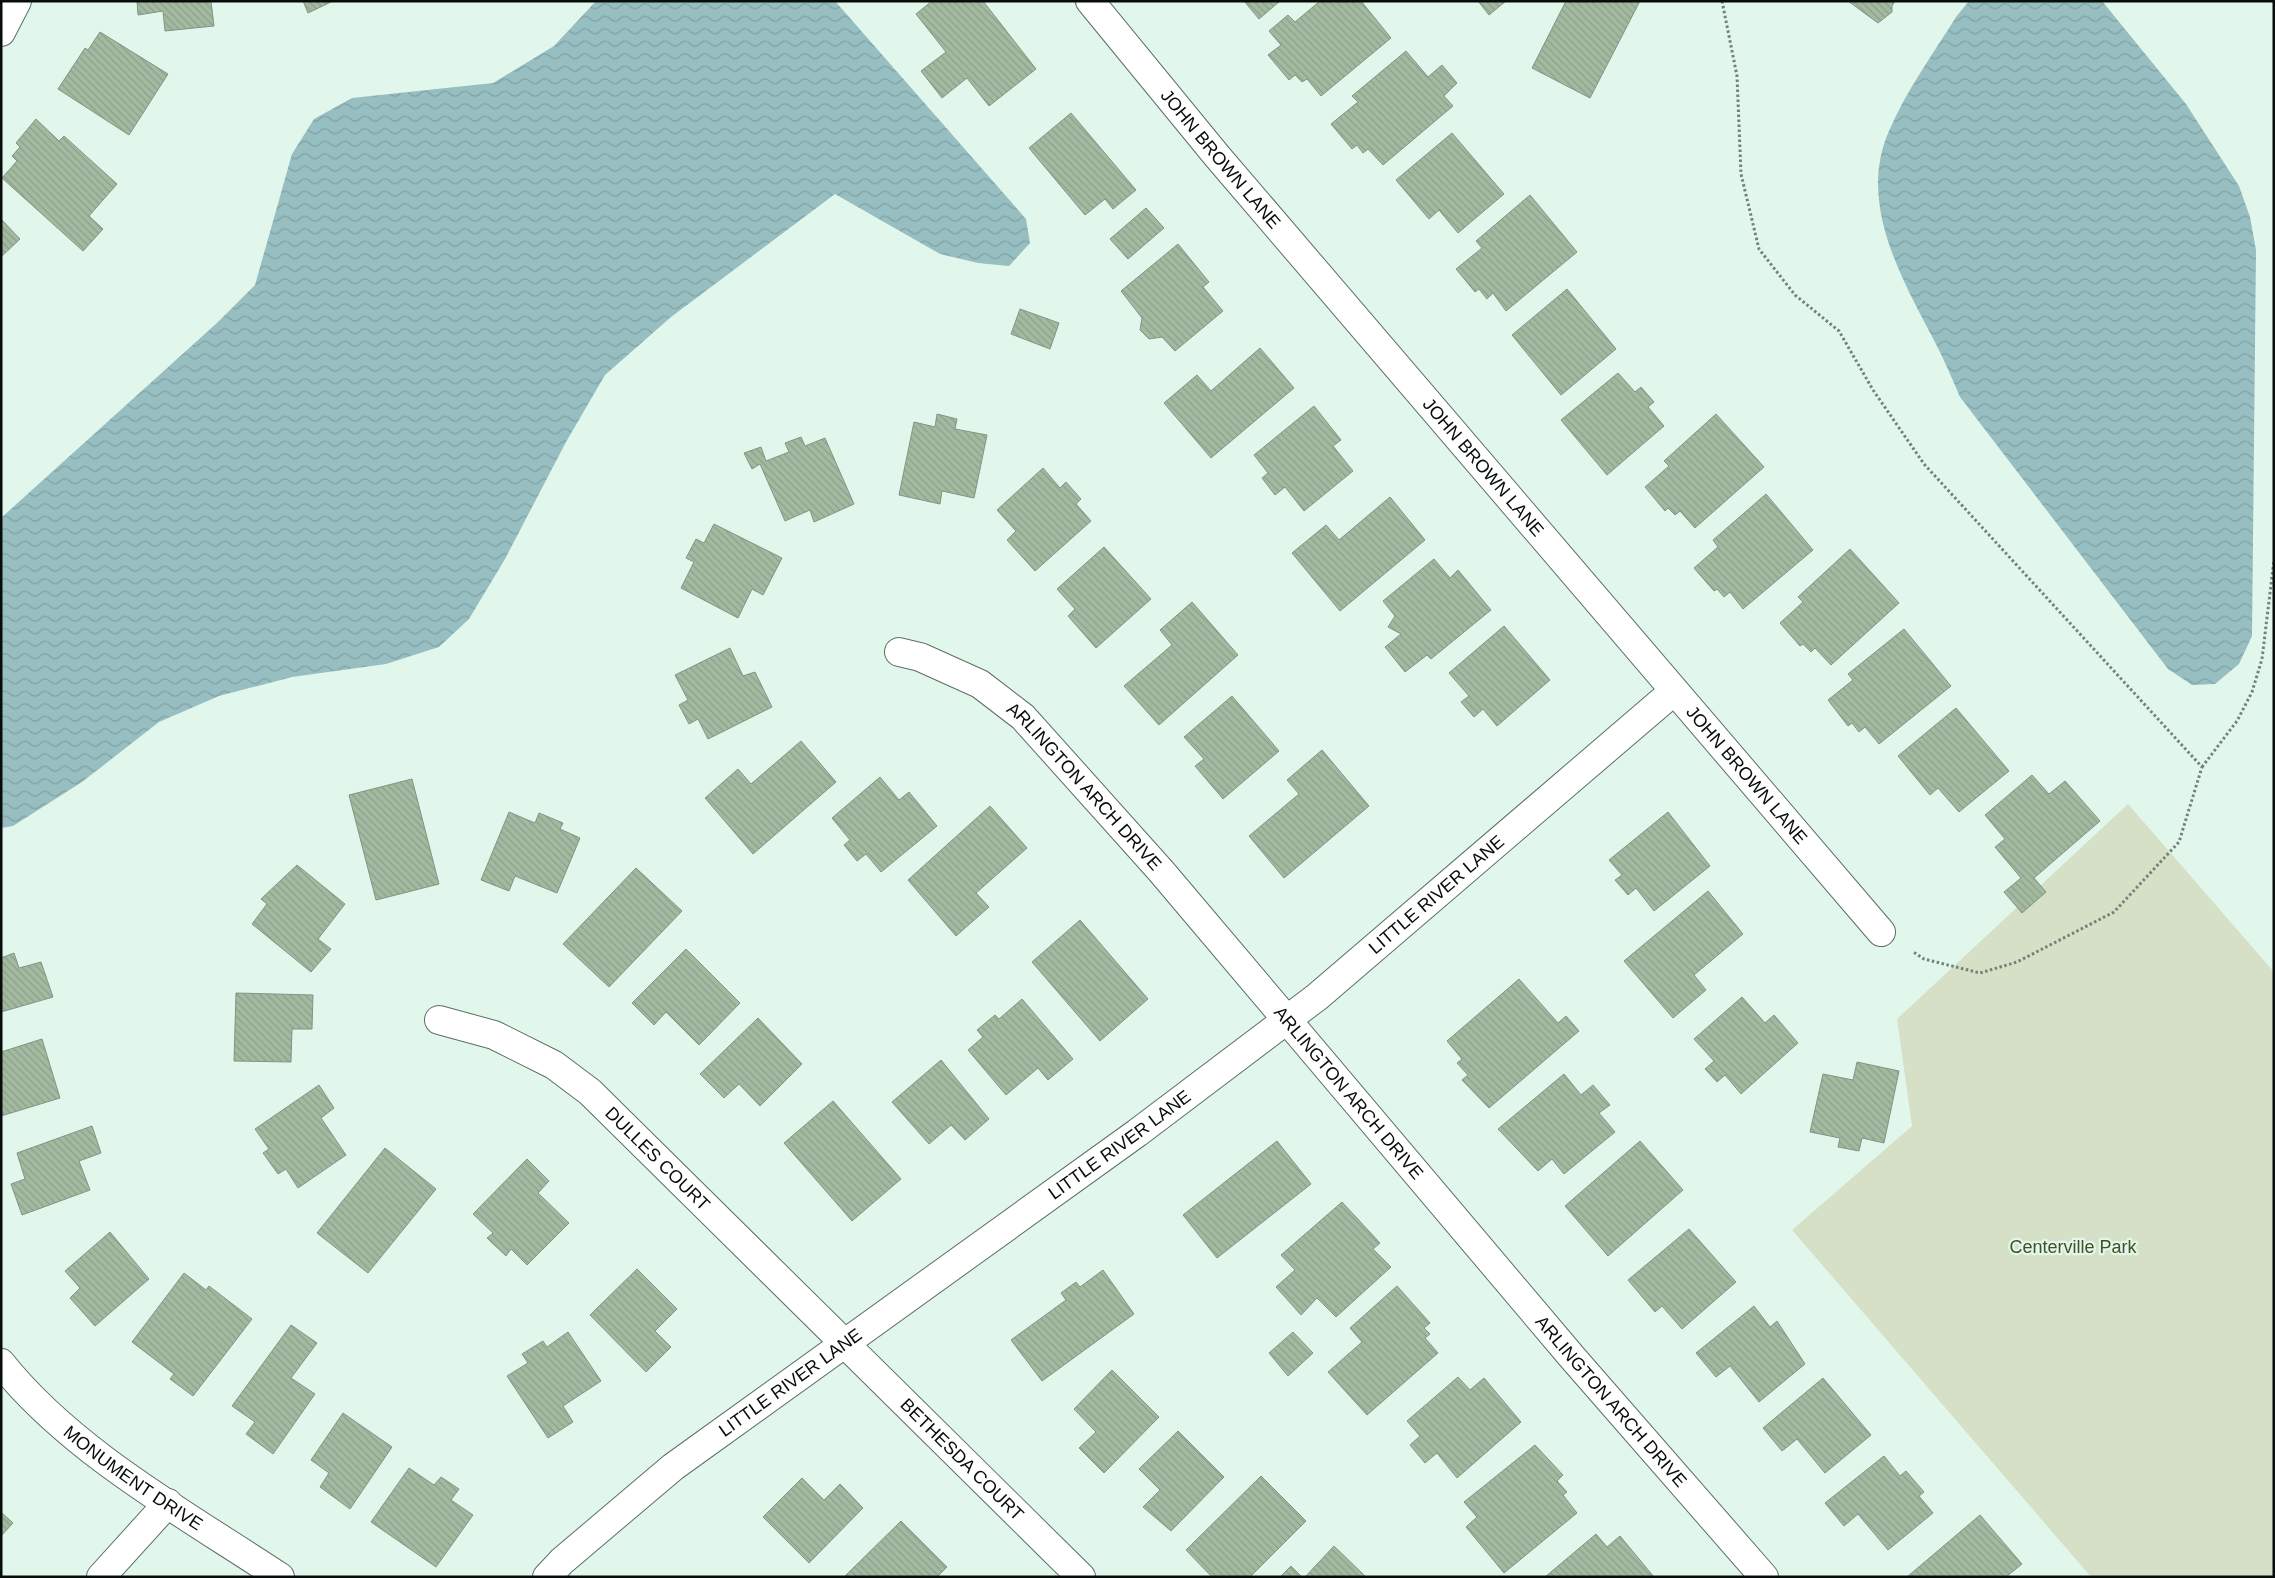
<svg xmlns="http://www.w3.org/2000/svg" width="2275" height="1578" viewBox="0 0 2275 1578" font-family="Arial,sans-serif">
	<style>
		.park { fill: #d6e0c6 }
		.water { fill: url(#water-waves) }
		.building { fill: url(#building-back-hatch); stroke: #859384 }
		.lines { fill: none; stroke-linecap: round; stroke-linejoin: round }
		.minor-casing { stroke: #5c6f65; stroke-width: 30 }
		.path { stroke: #73817a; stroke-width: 3; stroke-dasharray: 2.5 2.5; stroke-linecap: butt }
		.minor { stroke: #fff; stroke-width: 28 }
		.labels { text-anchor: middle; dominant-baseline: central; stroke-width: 4.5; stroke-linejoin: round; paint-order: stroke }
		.street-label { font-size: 18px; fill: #070d0a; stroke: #e2f7ec }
		.park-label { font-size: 18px; fill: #435122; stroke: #e2f7ec }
	</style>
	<defs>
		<pattern id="water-waves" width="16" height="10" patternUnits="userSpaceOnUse" patternTransform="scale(1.25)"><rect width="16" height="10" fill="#97bec1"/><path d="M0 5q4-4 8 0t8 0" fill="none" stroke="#81a2a4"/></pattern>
		<pattern id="building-back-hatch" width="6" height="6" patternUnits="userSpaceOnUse" patternTransform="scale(1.25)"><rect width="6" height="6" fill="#a3baa1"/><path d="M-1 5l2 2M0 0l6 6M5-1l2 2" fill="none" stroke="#8b9f89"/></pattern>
	</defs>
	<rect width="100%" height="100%" fill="#e2f7ec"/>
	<path class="park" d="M2128,804l146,168v605h-183l-299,-347 120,-104 -15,-107z"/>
	<path class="water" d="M596,1h239l191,218 4,24 -21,23 -31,-3 -38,-9 -105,-60 -164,123 -66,58 -39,67 -61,117 -36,60 -30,28 -53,17 -94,13 -73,19 -60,26 -77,60 -69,44 -12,2v-310l217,-196 37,-37 37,-131 22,-35 38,-21 141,-15 61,-37z
		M1969,1h133l84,103 53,82 11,31 6,33 -4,386 -13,28 -24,20 -23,1 -24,-16 -208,-272c-7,-16 -14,-33 -22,-49 -33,-64 -82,-143 -49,-217 17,-40 44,-77 67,-114z"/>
	<path class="building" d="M137,1h74l3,25 -49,5 -2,-20 -25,4z
		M303,1h30l-25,12z
		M932,1h51l53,68 -47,37 -22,-28 -25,20 -21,-27 25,-19 -30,-38z
		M1244,1h36l-21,18z
		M1320,1h41l30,37 -70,58 -14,-17 -5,3 -7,-7 -6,5 -21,-25 13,-10 -12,-14 19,-16 7,7z
		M1478,1h28l-17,14z
		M1566,1h74l-50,97 -58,-30z
		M1848,1h47l-3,5v6l-14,11z
		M100,32l68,42 -39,61 -71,-46 27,-41 3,2z
		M1406,51l22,26 14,-12 15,18 -13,13 9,10 -70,59 -15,-16 -5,4 -6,-8 -5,4 -21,-25 27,-22 -6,-6z
		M1071,113l65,77 -23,19 -8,-10 -20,16 -56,-67z
		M36,119l23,22 5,-5 53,48 -28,32 14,13 -20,22 -81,-73 15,-17 -5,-5 8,-9 -4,-4z
		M1452,133l52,61 -46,39 -19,-23 -10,9 -33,-39z
		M1530,195l47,57 -71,59 -13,-18 -6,6 -8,-10 -4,3 -19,-23 26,-21 -6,-7z
		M1146,208l18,20 -36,31 -18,-20z
		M1,219l19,20 -19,18z
		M1178,244l31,38 -6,5 20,24 -48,40 -13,-14 -13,2 -9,-9 2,-12 -21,-27z
		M1567,289l49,60 -55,46 -49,-60z
		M1020,309l39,14 -9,26 -39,-15z
		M1260,348l34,40 -83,70 -47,-55 33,-28 14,16z
		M1618,373l17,19 6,-5 13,15 -6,5 16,19 -57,49 -46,-55z
		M1314,406l27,34 -8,6 20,25 -49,40 -19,-24 -10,8 -13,-17 6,-5 -14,-18z
		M937,414l20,5 -2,10 32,6 -13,63 -32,-7 -2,13 -41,-9 15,-73 21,5z
		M1716,414l48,53 -69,61 -15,-17 -5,4 -7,-7 -3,3 -20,-24 24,-21 -5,-5z
		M801,437l4,9 20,-8 29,66 -40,18 -4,-12 -25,11 -25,-57 -8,5 -8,-16 17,-6 5,14 23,-9 -4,-9z
		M1043,468l17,20 6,-6 15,17 -5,5 15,17 -56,50 -28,-31 9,-9 -19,-21z
		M1766,494l47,56 -70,59 -13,-17 -6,5 -7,-8 -3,2 -20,-23 24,-21 -5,-7z
		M1390,497l35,43 -85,71 -48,-58 34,-28 13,15z
		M714,524l68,34 -19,37 -11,-6 -14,29 -57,-30 13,-26 -8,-4 10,-19 8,4z
		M1104,547l47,52 -55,49 -28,-32 7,-7 -18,-20z
		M1850,549l49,54 -68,62 -16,-17 -4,4 -8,-8 -3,2 -20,-23 23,-21 -5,-5z
		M1434,559l16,19 8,-8 33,40 -60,49 -4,-4 -22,17 -20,-25 16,-13 -13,-7 7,-11 -12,-15z
		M1192,602l46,53 -79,70 -35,-39 48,-41 -12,-15z
		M1504,626l46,54 -53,46 -14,-17 -9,8 -13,-15 8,-6 -20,-23z
		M1904,629l47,57 -72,58 -14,-17 -6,5 -7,-9 -4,3 -20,-26 25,-20 -5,-6z
		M730,648l13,28 12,-4 17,35 -64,32 -10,-20 -9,5 -10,-19 9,-5 -13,-25z
		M1232,696l47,55 -56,48 -28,-33 9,-7 -20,-22z
		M1956,708l53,63 -50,41 -21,-24 -8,7 -32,-39z
		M801,741l35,41 -83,72 -48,-56 33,-29 13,15z
		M1322,750l47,56 -85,72 -35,-42 50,-42 -12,-14z
		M2032,775l17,19 16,-13 35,40 -66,57 12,14 -24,21 -18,-21 17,-14 -26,-31 10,-8 -20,-24z
		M880,777l19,23 10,-8 28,34 -56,46 -15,-18 -9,7 -13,-16 6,-5 -18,-22z
		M412,779l27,105 -63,16 -27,-105z
		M990,806l37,42 -51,45 13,14 -33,29 -48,-56z
		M509,812l26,11 4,-10 24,10 -3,6 20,9 -23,55 -42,-17 -6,15 -28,-11z
		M1668,812l42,54 -56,45 -18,-23 -8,7 -13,-15 7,-5 -13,-15z
		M297,865l48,39 -27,35 13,10 -20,23 -59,-48 15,-20 -6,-5z
		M636,868l46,43 -73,76 -46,-43z
		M1708,891l35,43 -49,41 12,15 -33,28 -49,-57z
		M1080,920l68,79 -48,42 -68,-79z
		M686,949l54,54 -41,42 -33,-33 -12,13 -22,-22z
		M14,953l5,15 22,-6 12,35 -52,15v-54z
		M1519,979l39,44 8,-7 13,15 -90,77 -27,-28 6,-5 -11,-12 5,-4 -15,-18z
		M236,993l77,2 -1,34h-20l-1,33 -57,-1z
		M1742,997l23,26 9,-8 24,28 -57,51 -16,-19 -8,7 -12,-13 9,-8 -20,-22z
		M1022,999l51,60 -25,21 -10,-12 -32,27 -38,-45 15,-13 -6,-7 18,-15 4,4z
		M758,1018l44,46 -42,42 -21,-22 -15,14 -24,-24z
		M42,1039l18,59 -59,18v-64z
		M941,1060l48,59 -24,21 -14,-15 -22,19 -37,-42z
		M1857,1062l42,9 -15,72 -22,-5 -3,13 -21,-4 2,-9 -30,-6 13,-58 30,6z
		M1564,1074l17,21 12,-10 17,20 -11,8 16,19 -51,42 -12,-15 -14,12 -40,-42z
		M319,1085l15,23 -13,10 25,37 -48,33 -12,-19 -8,5 -15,-21 6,-4 -14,-20z
		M833,1101l68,78 -49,42 -68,-78z
		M92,1126l9,27 -22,8 11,29 -68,25 -11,-31 14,-5 -8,-26z
		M1277,1141l34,43 -94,74 -34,-43z
		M1640,1141l43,49 -75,66 -43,-50z
		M385,1148l51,41 -68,84 -51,-40z
		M527,1159l22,22 -11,12 31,30 -42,42 -16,-16 -5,7 -19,-18 6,-5 -20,-19z
		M1342,1202l38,41 -7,6 18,18 -55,50 -19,-19 -16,17 -25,-28 19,-17 -14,-15z
		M1689,1229l47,53 -54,47 -20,-23 -7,6 -27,-32z
		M110,1232l39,47 -54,47 -25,-28 10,-10 -15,-17z
		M637,1269l40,40 -22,22 16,16 -25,25 -56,-57z
		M1103,1270l31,44 -92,67 -31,-41 55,-40 -5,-7 15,-11 4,5z
		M184,1273l22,17 3,-4 43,33 -59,77 -23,-17 4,-5 -42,-32z
		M1397,1286l33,37 -6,5 6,6 -5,4 13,15 -71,62 -39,-43 34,-30 -12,-14z
		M1754,1306l16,21 7,-6 28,43 -46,38 -29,-36 -14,11 -20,-24z
		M291,1325l26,18 -26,35 24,16 -42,60 -27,-20 9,-12 -23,-16z
		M568,1332l33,49 -38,25 10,16 -25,16 -41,-62 21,-13 -6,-9 21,-13 4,6z
		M1293,1332l20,21 -25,23 -19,-23z
		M1112,1370l47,47 -55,56 -25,-25 17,-16 -22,-23z
		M1458,1377l12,13 14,-12 37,44 -64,56 -20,-25 -12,10 -15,-18 10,-9 -13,-15z
		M1823,1378l48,57 -46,38 -28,-34 -15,12 -19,-23z
		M343,1413l49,34 -42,62 -30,-22 9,-14 -18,-13z
		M1178,1431l46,46 -53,54 -28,-24 17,-17 -21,-21z
		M1535,1445l28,30 -6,6 10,11 -4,3 14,18 -73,60 -38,-46 11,-10 -13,-15z
		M1884,1456l16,20 6,-5 18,21 -5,4 14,17 -45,37 -30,-36 -14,12 -19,-23z
		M409,1468l25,17 7,-8 18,12 -8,11 22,15 -37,52 -65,-45z
		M1261,1476l45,45 -56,56h-38l-26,-27z
		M802,1478l22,22 16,-16 23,24 -54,55 -46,-46z
		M1,1512l12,11 -12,13z
		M1980,1515l42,49 -16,13h-99z
		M901,1521l46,46 -10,10h-93z
		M1596,1534l11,13 13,-11 34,41h-109z
		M1334,1546l32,31h-61z
		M1291,1566l11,11h-22z"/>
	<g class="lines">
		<g class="minor-casing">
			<g id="minor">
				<path id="s1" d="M1090,1l127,155 664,776"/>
				<path d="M1,32l16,-31"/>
				<path id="s2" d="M899,652l21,5 60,27 43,33 138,154 411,486 192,220"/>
				<path id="s3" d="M439,1020l55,15 60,30 36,27 491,485"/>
				<path id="s4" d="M1,1363c71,89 184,151 279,214"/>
				<path d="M101,1577l67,-74"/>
				<path id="s5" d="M547,1577l15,-16 111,-94 464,-334 180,-136 357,-306"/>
			</g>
		</g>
		<path class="path" d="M1722,1l15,75 4,98 18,75 36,46 44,36 34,59 51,74 278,303 -23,75 -65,70 -97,50 -37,11 -56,-14 -12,-8
			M2202,767l35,-46 15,-29 10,-33 12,-99"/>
		<use href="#minor" class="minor"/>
	</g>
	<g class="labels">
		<g class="street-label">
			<text stroke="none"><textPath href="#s1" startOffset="205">JOHN BROWN LANE</textPath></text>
			<text stroke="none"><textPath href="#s1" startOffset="610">JOHN BROWN LANE</textPath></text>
			<text stroke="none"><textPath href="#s1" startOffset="1015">JOHN BROWN LANE</textPath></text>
			<text stroke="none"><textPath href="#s2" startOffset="234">ARLINGTON ARCH DRIVE</textPath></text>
			<text stroke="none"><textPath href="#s5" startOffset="1122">LITTLE RIVER LANE</textPath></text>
			<text stroke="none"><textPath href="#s2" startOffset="639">ARLINGTON ARCH DRIVE</textPath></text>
			<text stroke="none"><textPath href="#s5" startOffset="718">LITTLE RIVER LANE</textPath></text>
			<text stroke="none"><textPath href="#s3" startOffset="264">DULLES COURT</textPath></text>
			<text stroke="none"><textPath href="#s5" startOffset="312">LITTLE RIVER LANE</textPath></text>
			<text stroke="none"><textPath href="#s2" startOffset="1044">ARLINGTON ARCH DRIVE</textPath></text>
			<text stroke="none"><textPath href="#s3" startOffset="692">BETHESDA COURT</textPath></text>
			<text stroke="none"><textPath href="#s4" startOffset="176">MONUMENT DRIVE</textPath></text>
		</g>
		<g class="park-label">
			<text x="2073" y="1247">Centerville Park</text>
		</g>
	</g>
	<rect width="2275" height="1578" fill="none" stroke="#070d0a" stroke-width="5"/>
</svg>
